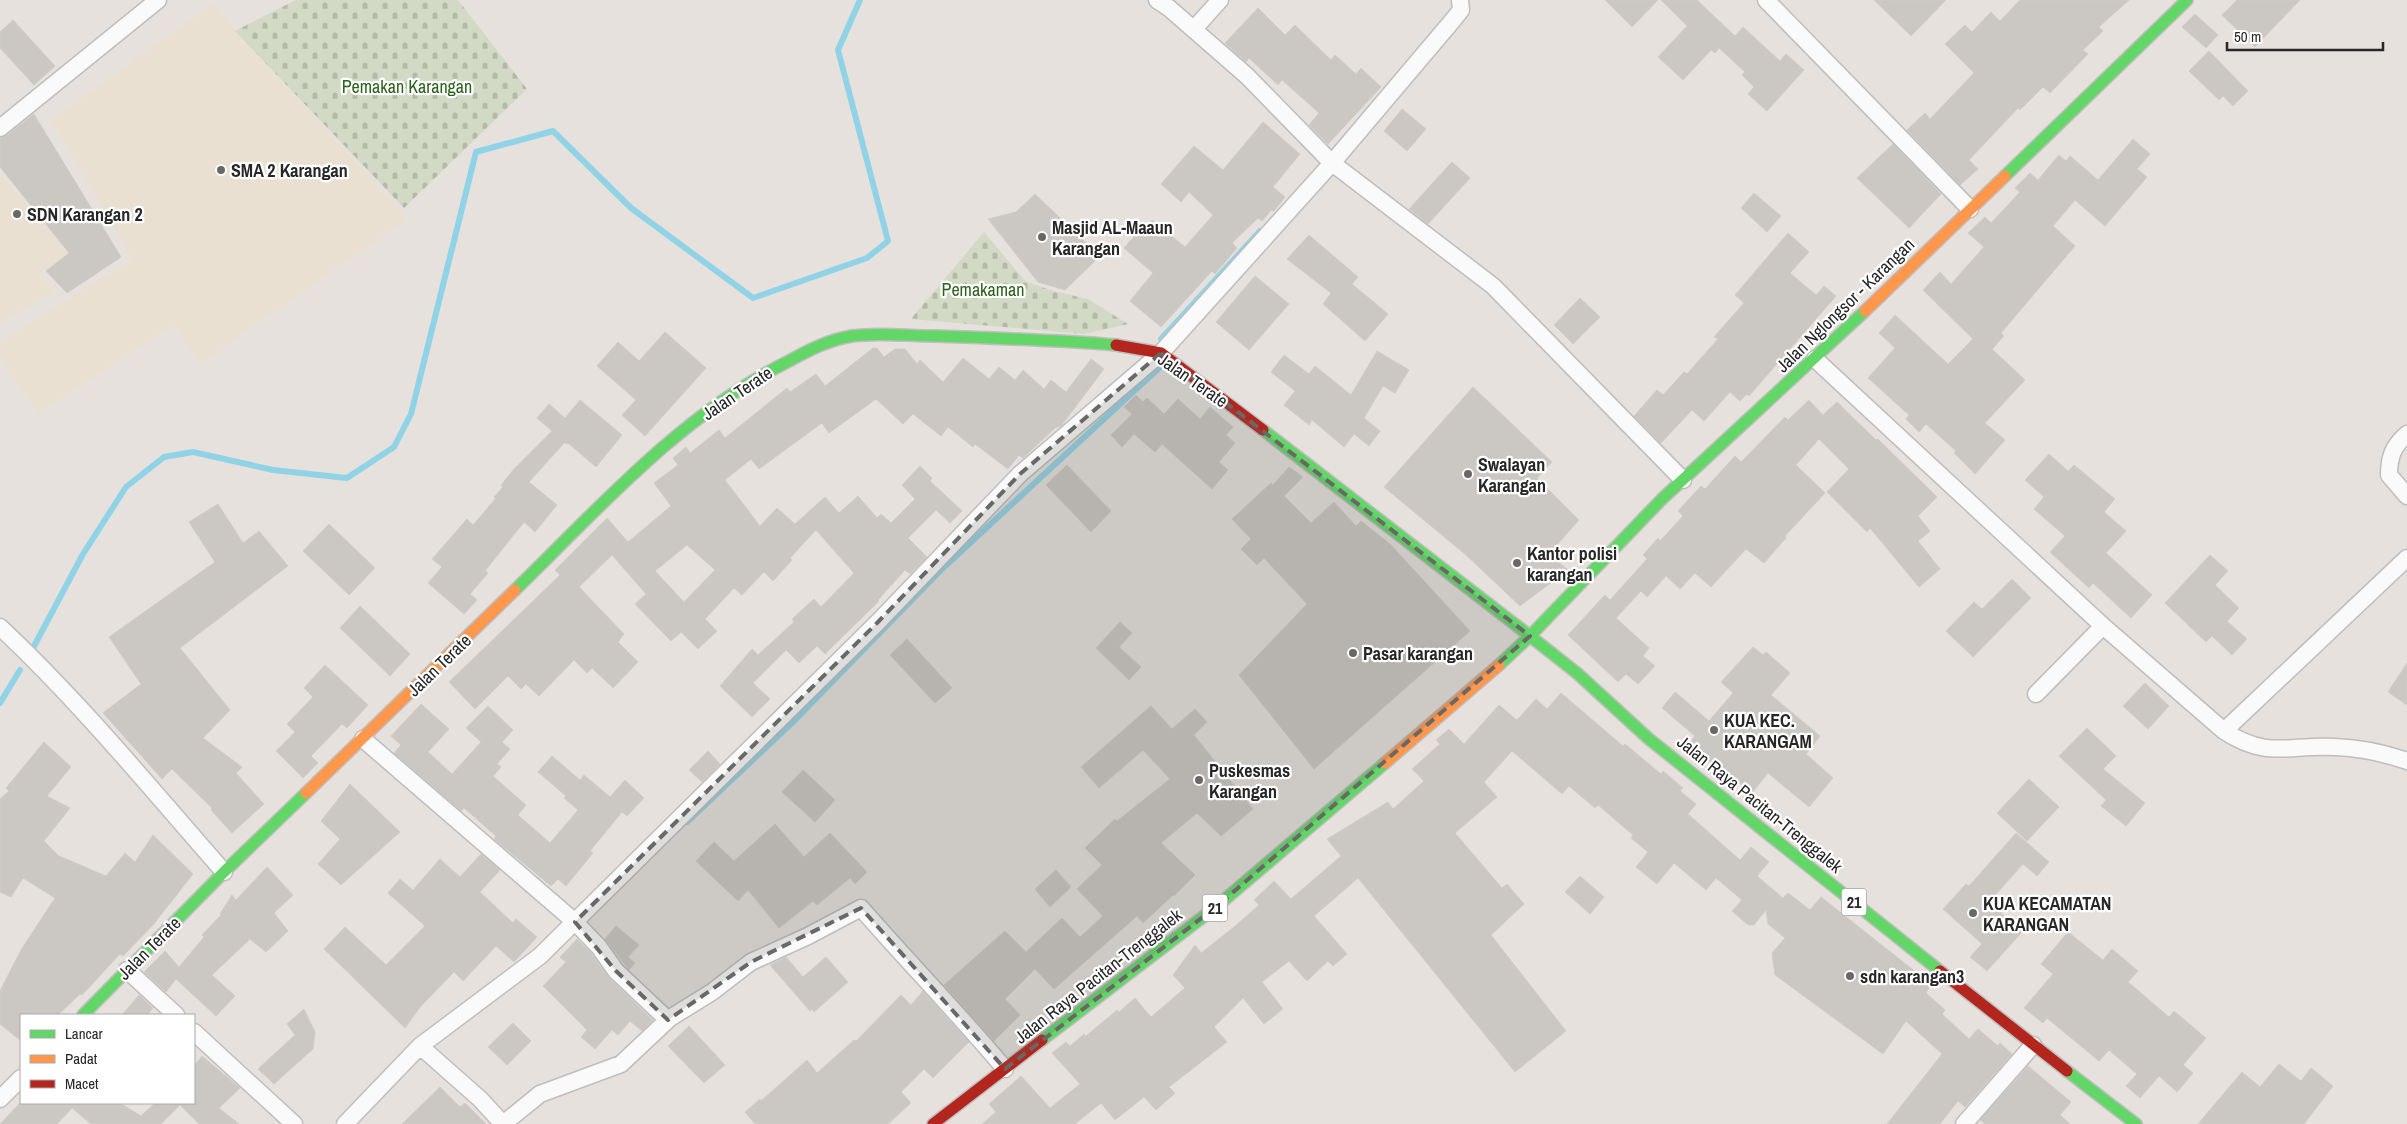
<svg xmlns="http://www.w3.org/2000/svg" width="2407" height="1124" viewBox="0 0 2407 1124" font-family="'Archivo Narrow',sans-serif">
	<style>
		.education { fill: #e9e0d1 }
		.cemetery { fill: url(#cemetery-stones) }
		.lines { fill: none; stroke-linecap: round; stroke-linejoin: round }
		.stream { stroke: #91d3e6; stroke-width: 6 }
		.building { fill: #cbc7c3; stroke: #d0cdc9; fill-rule: evenodd }
		.street-casing { stroke: #bfbdbe; stroke-width: 19 }
		.fast-casing { stroke: #bfbdbe; stroke-width: 14 }
		.slow-casing { stroke: #bfbdbe; stroke-width: 14 }
		.jam-casing { stroke: #bfbdbe; stroke-width: 14 }
		.street { stroke: #fbfafa; stroke-width: 16 }
		.fast { stroke: #63d668; stroke-width: 11 }
		.slow { stroke: #ff974d; stroke-width: 11 }
		.jam { stroke: #b3261e; stroke-width: 11 }
		.marked { fill: #6a6866; fill-opacity: 0.2; stroke: #6a6866; stroke-width: 4; stroke-dasharray: 10 6; stroke-linejoin: round }
		.poi-dot { fill: #6a6866; stroke: #fff; stroke-width: 2 }
		.labels { text-anchor: middle; dominant-baseline: central; stroke-width: 4.5; stroke-linejoin: round; paint-order: stroke }
		.shield { fill: #fff; stroke: #686868; stroke-width: 1 }
		.shield-label { font-size: 16px; font-weight: bold; fill: #272727 }
		.park-label { font-size: 18px; fill: #2b611a; stroke: #fff }
		.poi-label { font-size: 18px; font-weight: bold; fill: #272727; stroke: #fff; text-anchor: start }
		.street-label { font-size: 18px; fill: #272727; stroke: #fff }
	</style>
	<defs>
		<pattern id="cemetery-stones" width="16" height="16" patternUnits="userSpaceOnUse" patternTransform="scale(1.25)"><rect width="16" height="16" fill="#d2d9c4"/><path d="M2 7V4a2 2 0 0 1 4 0v3zM10 15v-3a2 2 0 0 1 4 0v3z" fill="#b4baa8"/></pattern>
	</defs>
	<rect width="100%" height="100%" fill="#e6e1dc"/>
	<path class="education" d="M212,4l195,215 -207,145 -27,-39 -135,89 -38,-56v-17l133,-81 -82,-140z
		M0,174l69,79 -29,21 14,18 -54,31z"/>
	<path class="cemetery" d="M296,0h162l69,89 -123,119 -169,-177z
		M984,232l41,49 28,10 35,8 40,25 -44,10 -173,-15z"/>
	<g class="lines">
		<path class="stream" d="M1161,339l99,-108
			M33,648l50,-94 43,-67 38,-30 29,-5 80,18 74,8 47,-31 17,-33 65,-262 77,-21 78,77 122,90 114,-40 21,-17 -50,-191 22,-50
			M0,703l20,-33
			M687,822l108,-102 148,-152 217,-201"/>
	</g>
	<path class="building" d="M1605,0h53l-26,27z
		M1661,0h36l38,36 8,-9 37,34 6,-7 18,16 -37,41 -19,-17 6,-7 -12,-12 3,-3 -26,-24 -4,5 -4,-3 -28,30 -25,-23 29,-31z
		M1874,0h72l-35,36z
		M2020,0h109l-30,27 4,4 -20,19 5,4 -38,39 -7,-6 -23,23 -2,-2 -49,52 9,9 -18,16 -53,-55 18,-17 5,6 44,-46 -29,-29 20,-19 7,7 19,-20 9,9z
		M2237,0h63l-45,47 -33,-32z
		M1258,8l27,27 10,-10 36,35 4,-5 21,19 5,-6 20,19 -53,57 -19,-19 10,-12 -37,-33 -4,5 -29,-27 -3,4 -21,-19z
		M2195,14l23,21 -12,13 -24,-21z
		M13,20l42,46 -21,19 -34,-37v-16z
		M2209,51l39,40 -15,15 -10,-10 -4,4 -30,-29z
		M1402,109l24,20 -19,22 -23,-20z
		M34,114l87,143 -54,36 -21,-22 23,-18 -69,-86v-29l6,-2z
		M1263,122l37,32 -27,33 12,10 -11,14 -3,-1 -9,11 -4,-3 -26,25 5,5 -22,26 -3,-3 -51,56 -31,-26 23,-28 -29,-25 15,-17 2,2 11,-13 33,27 28,-32 -24,-23 -8,10 -20,-18 33,-38 29,24z
		M2133,139l17,15 -13,15 10,8 -42,49 -30,-26 -22,26 22,20 -74,87 3,3 -12,13 33,31 -40,43 20,17 -30,34 -21,-21 2,-2 -30,-27 -7,8 -13,-13 3,-4 -41,-37 27,-30 -16,-15 16,-18 53,49 25,-25 -50,-49 17,-18 11,12 33,-37 -16,-14 17,-16 6,6 29,-31 -5,-4 15,-15 8,7 21,-25 7,6 4,-5 28,24z
		M1893,144l48,50 -32,34 -52,-50z
		M1452,162l18,16 -42,46 -19,-15z
		M1754,193l27,23 -14,16 -26,-24z
		M1035,194l65,62 -35,34 -27,-8 -50,-63 28,-7z
		M1788,233l21,19 -19,21 26,22 8,-9 12,10 -87,100 -2,-2 -7,7 -10,-9 -26,29 -12,-11 -31,33 -27,-27 23,-26 6,5 21,-23 3,2 31,-35 -4,-2 30,-34 -9,-8z
		M1309,235l49,42 -6,7 36,30 -23,27 -42,-37 8,-11 -44,-34z
		M1255,276l34,28 -40,46 -33,-28z
		M1580,298l20,19 -27,27 -19,-19z
		M665,332l41,36 -61,68 -23,-21 14,-15 -39,-34 21,-24 21,19z
		M873,348h4l7,9 11,-8h10l12,15 3,-4 23,22 20,-24 26,21 10,-12 16,13 8,-10 21,19 7,-9 15,12 25,-33 13,10 -43,57 -6,2 -32,30 -4,-3 -11,14 -33,-25 -2,3 -25,-20 -7,9 -28,-22 -10,10 -27,-25 -47,34 -7,-10 -63,46 -8,-10 -26,21 35,46 17,-18 18,16 30,-27 14,16 19,-17 19,22 4,-4 10,9 24,-24 -13,-14 18,-19 12,12 -2,3 32,30 -12,12 -14,-13 -28,28 19,19 -17,17 -5,-4 -27,30 1,1 -54,53 -8,-8 -18,17 -13,-13 -33,33 17,16 -18,18 -32,-31 32,-37 6,6 36,-33 -2,-3 22,-20 7,8 33,-34 -38,-43 -26,28 2,2 -19,21 -9,-9 -22,23 -8,-7 -29,31 12,12 -19,18 -17,-17 -10,9 -36,-37 11,-10 -34,-39 -33,32 45,47 -6,8 20,20 -25,26 -21,-20 -5,5 -13,-13 -35,36 -13,-12 -5,5 -13,-13 -33,33 -26,-27 111,-107 -5,-5 52,-52 21,24 43,-36 -17,-23 24,-18 -5,-7 13,-11 4,6 29,-23 6,8 62,-50 3,4 26,-18 9,12zM687,545l28,25 -31,32 -29,-31z
		M1377,351l32,19 -14,23 -12,-7 -19,32 16,13 -11,15 -15,-12 -10,13 -32,-27 -3,5 -25,-20 11,-14 -24,-19 13,-17 25,19 6,-8 36,29z
		M1473,387l79,75 -15,16 42,42 -30,34 19,16 -48,36 -54,-51 -82,-68z
		M1136,395l7,7 4,-4 17,16 14,-15 22,20 10,-12 23,20 -7,8 9,8 -16,19 9,8 -16,19 -50,-45 -7,8 -21,-18 -12,13 -11,-12 21,-21 -8,-7z
		M580,400l42,35 -26,32 -28,-24 -2,1 -1,-2 -36,40 28,23 -22,27 -11,-10 -39,49 3,2 -18,21 7,6 -13,14 -36,-31 14,-16 -10,-8 35,-40 6,6 23,-27 -2,-1 9,-10 -2,-2 13,-16 38,-38 -15,-13 12,-14 16,14z
		M1809,400l14,15 14,-13 39,38 2,-1 59,58 -19,19 12,15 -12,10 22,28 -21,18 -49,-59 -3,4 -40,-40 22,-23 -30,-30 -23,26 29,28 -40,43 1,2 -22,25 -18,-14 -35,38 -16,-14 -15,16 -14,-13 -19,21 -6,-6 -25,27 33,30 -6,8 12,10 -17,18 -12,-10 -8,8 -50,-47 37,-40 5,5 37,-41 -4,-4 15,-17 2,3 23,-25 -5,-5 23,-25 4,3 30,-33 6,6 44,-45 3,3z
		M2049,454l19,17 6,-6 41,34 -11,13 22,19 -20,22 46,42 -21,23 -38,-35 -4,5 -39,-36 15,-16 -31,-27 10,-12 -19,-17z
		M1067,465l44,46 -20,21 -45,-47z
		M1289,467l14,10 -19,19 27,27 23,-21 22,24 5,-5 29,23 80,87 -156,138 -75,-94 68,-71 -43,-46 -7,7 -16,-16 10,-10 -19,-20 39,-36 2,2z
		M218,504l25,39 16,-12 29,35 -108,82 50,62 -27,28 39,29 -6,6 28,31 -32,29 -21,-23 1,-2 -40,-39 -10,10 -59,-66 38,-29 -32,-47 106,-75 -26,-40z
		M329,524l46,44 -26,27 -46,-44z
		M2210,555l18,16 -13,14 24,23 -12,13 20,18 -15,16 -20,-19 -6,6 -41,-39z
		M2012,579l19,19 -58,59 -27,-26 28,-29 8,7z
		M360,606l50,48 -20,22 -50,-48z
		M1120,622l12,11 -13,14 22,20 -12,13 -33,-32z
		M907,639l45,49 -17,15 -45,-48z
		M1753,647l10,8 3,-3 24,21 -19,22 49,41 -14,18 27,24 -24,29 -41,-34 -16,20 -18,-14 -2,2 -43,-37 6,-8 -33,-28 13,-16 34,29 24,-28 -12,-11z
		M2407,663v42l-19,-13z
		M325,665l43,40 -21,23 -5,-4 -31,32 7,7 -15,15 -27,-27 19,-19 -8,-8 26,-27 -9,-9z
		M2145,683l24,23 -21,23 -25,-23z
		M1561,693l62,53 2,-2 36,30 2,-3 20,17 -3,3 16,13 -8,10 52,46 11,-13 18,15 -12,14 26,22 5,-5 22,17 11,-13 110,87 -5,9 19,17 -3,4 27,25 9,-10 20,17 2,-3 12,11 -47,53 -7,-6 -18,23h-53l55,-70 -36,-33 -23,33 -108,-79 -3,-22 13,-15 -17,-14 -2,-14 -12,15h-6l-16,-14 10,-11 -26,-22 -10,12 -32,-27 -17,21 -21,-17 12,-15 -17,-14 2,-3 -35,-30 -3,3 -26,-22 -7,8 -50,-43 -28,31 13,15 -42,36 47,55 5,-4 17,20 -33,31 75,96 -51,41 -157,-194 -44,38 33,38 -14,12 -5,-5 -21,20 -18,-20 -27,21 21,27 -19,15 -21,-26 -29,29 13,15 -58,45 6,6 -19,17 -12,-13 -29,23 -14,-17 -26,21h-93l14,-12 -7,-8 32,-28 29,32 30,-24 -28,-31 14,-11 4,4 14,-12 2,2 31,-26 2,2 16,-14 16,19 34,-29 -12,-13 22,-30 6,8 33,-26 25,-22 -5,-5 20,-19 17,18 50,-43 -14,-17 61,-37 5,7 31,-28 -12,-12 28,-25 -4,-4 13,-11 15,15 35,-39 18,15 19,-21 11,10z
		M421,704l28,25 -21,23 24,22 29,-32 -15,-14 22,-22 25,24 -11,12 8,7 -13,15 4,3 -8,9 33,29 -8,10 32,28 28,-33 -14,-12 2,-2 -28,-24 14,-16 28,24 4,-5 26,22 15,-17 19,18 -17,18 -5,-4 -32,39 3,2 -27,33 -8,-7 -7,7 -57,-47 2,-3 -32,-28 -3,3 -67,-58 7,-8 -10,-9z
		M1151,706l21,23 23,-20 12,13 -13,13 59,74 -32,27 -24,-23 -36,30 34,32 -21,21 -1,-1 -30,28 -6,-7 -83,73 -19,-20 -30,30 15,16 -26,26 -50,-56 61,-54 21,21 36,-34 18,19 23,-21 -26,-27 25,-24 -17,-17 30,-29 2,2 53,-42 -27,-29 -44,38 -18,-21z
		M2087,728l29,28 -13,13 42,34 -19,23 -25,-20 5,-6 -47,-44z
		M44,742l27,25 -24,29 23,12 -26,33 15,15 47,20 19,-23 10,9 18,-27 40,39 -40,51 -30,31 -3,-2 -38,41 -2,-1 -22,21h-37v26l-21,-17v-33l21,-41 34,-52 -32,-20 -12,19 -11,-5v-93l9,-8 -3,-3z
		M708,751l12,13 -18,18 -13,-12z
		M803,770l32,30 -20,22 -33,-30z
		M2029,779l30,28 -32,34 -30,-28z
		M350,784l50,48 -59,53 -23,-21 22,-25 -19,-18z
		M775,824l29,33 26,-24 37,39 -12,12 -5,-6 -33,27 -4,-4 -34,27 -31,-38 -10,11 -42,-40 18,-19 20,19z
		M2016,833l33,29 -12,14 -14,-12 -34,38 33,30 -35,39 -17,-14 12,-13 -39,-35 23,-25 3,2z
		M481,854l19,16 -20,22 33,31 3,-4 21,18 -23,25 -18,-16 -33,35 -9,-9 -33,34 -16,22 -81,-79 21,-22 41,38 39,-39 -37,-33 12,-14 13,11 27,-31 20,18z
		M267,867l26,28 -19,18 14,18 -22,21 -16,-13 -38,36 23,21 -19,20 -40,-37 -10,13 -22,-20 21,-21 14,16 25,-30 -2,-2 19,-20 -1,-1 12,-19 4,5z
		M1056,870l15,17 -21,20 -15,-18z
		M1580,876l24,21 -14,17 -25,-22z
		M616,926l23,19 -11,12 7,6 -6,7 -24,-31z
		M2068,932l35,28 9,-11 26,22 -10,11 41,35 5,-6 32,27 -23,27 10,8 -16,19 -18,-16 -19,22 -14,-12 11,-12 -28,-24 -10,11 -52,-43 -4,5 -19,-15 29,-34 -12,-10z
		M577,939l14,14 18,25 44,42 -11,11 -12,-10 -12,14 -6,-5 -17,19 -14,-12 6,-7 -44,-44 23,-24 -6,-5z
		M786,957l17,20 23,-20 22,25 -34,30 -2,-3 -2,2 -40,-46z
		M923,991l46,51 -36,36 -9,-9 -23,23 10,11 -23,21h-133l-10,-12 15,-13 1,2 46,-41 10,13 37,-33 2,1 45,-46 10,10z
		M139,995l14,13 -6,7h-25z
		M304,1009l11,23 -2,17 -39,35 -16,-15 37,-34 -8,-11z
		M513,1023l18,18 -24,24 -19,-18z
		M689,1026l36,39 -21,18 -36,-37z
		M202,1056l38,32 -21,20 20,16h-40l-19,-19 -19,19h-70l-19,-16 -15,16h-57l20,-21h100l21,13 14,-13h39v-37z
		M2279,1064l22,17 10,-13 22,18 -29,38h-106l44,-52 18,15z
		M2028,1066l43,36 -11,13 10,9h-85l-5,-4z
		M440,1087l20,20 5,-4 21,21h-84z"/>
	<g class="lines">
		<g class="street-casing">
			<path id="street" d="M1157,0l12,8 78,68 85,87 161,123 190,194
				M1766,0l204,209
				M1194,29l26,-29
				M0,128l158,-128
				M1815,359l288,267 121,105c45,29 65,13 112,16 24,1 48,6 71,14
				M2407,434c-14,12 -18,23 -18,41l18,21
				M0,627c81,76 151,162 224,245
				M2036,694l67,-68
				M2224,731l183,-173
				M363,739l212,183 24,25 17,24 52,49
				M127,970l49,45
				M194,1032l100,92
				M420,1046l60,53 23,25 37,-30 81,-30 49,-46 42,-26 39,-30 57,-26 53,-28c47,54 98,106 144,161
				M0,1099l21,-21
				M345,1124l75,-78 120,-90 338,-334 142,-148 141,-121 171,-190 121,-143 8,-10 -1,-10
				M1964,1124l69,-79"/>
		</g>
		<g class="fast-casing">
			<path id="fast" d="M2005,176l182,-176
				M1263,430l267,206
				M515,590c84,-82 167,-176 274,-229 20,-11 39,-21 63,-25 26,-4 56,0 83,0 60,2 120,4 181,9
				M1530,636l48,38 71,65 291,232
				M1499,665l31,-29 132,-137 203,-188
				M83,1015l141,-143 82,-79
				M1042,1040l174,-133 169,-144
				M2067,1071l69,53"/>
		</g>
		<g class="slow-casing">
			<path id="slow" d="M1865,311l140,-135
				M1385,763l114,-98
				M306,793l209,-203"/>
		</g>
		<g class="jam-casing">
			<path id="jam" d="M1116,345l45,8 102,77
				M1940,971l127,100
				M933,1124l109,-84"/>
		</g>
		<use href="#street" class="street"/>
		<use href="#fast" class="fast"/>
		<use href="#slow" class="slow"/>
		<use href="#jam" class="jam"/>
	</g>
	<path class="marked" d="M1161,353l369,283 -314,271 -211,162 -144,-161 -110,54 -83,58 -52,-49 -41,-49 303,-300 142,-148z"/>
	<g class="poi-dot">
		<circle cx="221" cy="170" r="5"/>
		<circle cx="17" cy="214" r="5"/>
		<circle cx="1042" cy="237" r="5"/>
		<circle cx="1468" cy="474" r="5"/>
		<circle cx="1517" cy="563" r="5"/>
		<circle cx="1353" cy="653" r="5"/>
		<circle cx="1714" cy="730" r="5"/>
		<circle cx="1199" cy="780" r="5"/>
		<circle cx="1973" cy="913" r="5"/>
		<circle cx="1850" cy="976" r="5"/>
	</g>
	<g class="labels">
		<g class="shield">
			<rect x="1841.5" y="888.5" width="25" height="27" rx="4"/>
			<rect x="1202.5" y="894.5" width="25" height="27" rx="4"/>
		</g>
		<g class="shield-label">
			<text x="1854" y="902">21</text>
			<text x="1215" y="908">21</text>
		</g>
		<g class="park-label">
			<text x="407" y="86">Pemakan Karangan</text>
			<text x="983" y="289">Pemakaman</text>
		</g>
		<g class="poi-label">
			<text x="231" y="170">SMA 2 Karangan</text>
			<text x="27" y="214">SDN Karangan 2</text>
			<text x="1052" y="227">Masjid AL-Maaun<tspan x="1052" dy="21">Karangan</tspan></text>
			<text x="1478" y="464">Swalayan<tspan x="1478" dy="21">Karangan</tspan></text>
			<text x="1527" y="553">Kantor polisi<tspan x="1527" dy="21">karangan</tspan></text>
			<text x="1363" y="653">Pasar karangan</text>
			<text x="1724" y="720">KUA KEC.<tspan x="1724" dy="21">KARANGAM</tspan></text>
			<text x="1209" y="770">Puskesmas<tspan x="1209" dy="21">Karangan</tspan></text>
			<text x="1983" y="903">KUA KECAMATAN<tspan x="1983" dy="21">KARANGAN</tspan></text>
			<text x="1860" y="976">sdn karangan3</text>
		</g>
		<g class="street-label">
			<text transform="translate(1845 305) rotate(-44)">Jalan Nglongsor - Karangan</text>
			<text transform="translate(1193 380) rotate(35)">Jalan Terate</text>
			<text transform="translate(737 393) rotate(-34)">Jalan Terate</text>
			<text transform="translate(439 665) rotate(-44)">Jalan Terate</text>
			<text transform="translate(1760 804) rotate(39)">Jalan Raya Pacitan-Trenggalek</text>
			<text transform="translate(149 948) rotate(-45)">Jalan Terate</text>
			<text transform="translate(1098 976) rotate(-38)">Jalan Raya Pacitan-Trenggalek</text>
		</g>
	</g>
	<rect x="20" y="1014" width="175" height="90" fill="#ffffff" stroke="#a9a9a9"/>
	<rect x="30" y="1030" width="25" height="8" fill="#63d668" stroke="#a9a9a9"/>
	<text x="65" y="1039" font-size="15" fill="#272727">Lancar</text>
	<rect x="30" y="1055" width="25" height="8" fill="#ff974d" stroke="#a9a9a9"/>
	<text x="65" y="1064" font-size="15" fill="#272727">Padat</text>
	<rect x="30" y="1080" width="25" height="8" fill="#b3261e" stroke="#a9a9a9"/>
	<text x="65" y="1089" font-size="15" fill="#272727">Macet</text>
	<path d="M2227 42v8h156v-8" fill="none" stroke="#272727" stroke-width="2.5"/>
	<text x="2234" y="42" font-size="15" fill="#272727" stroke="#ffffff" stroke-width="4" paint-order="stroke">50 m</text>
</svg>
